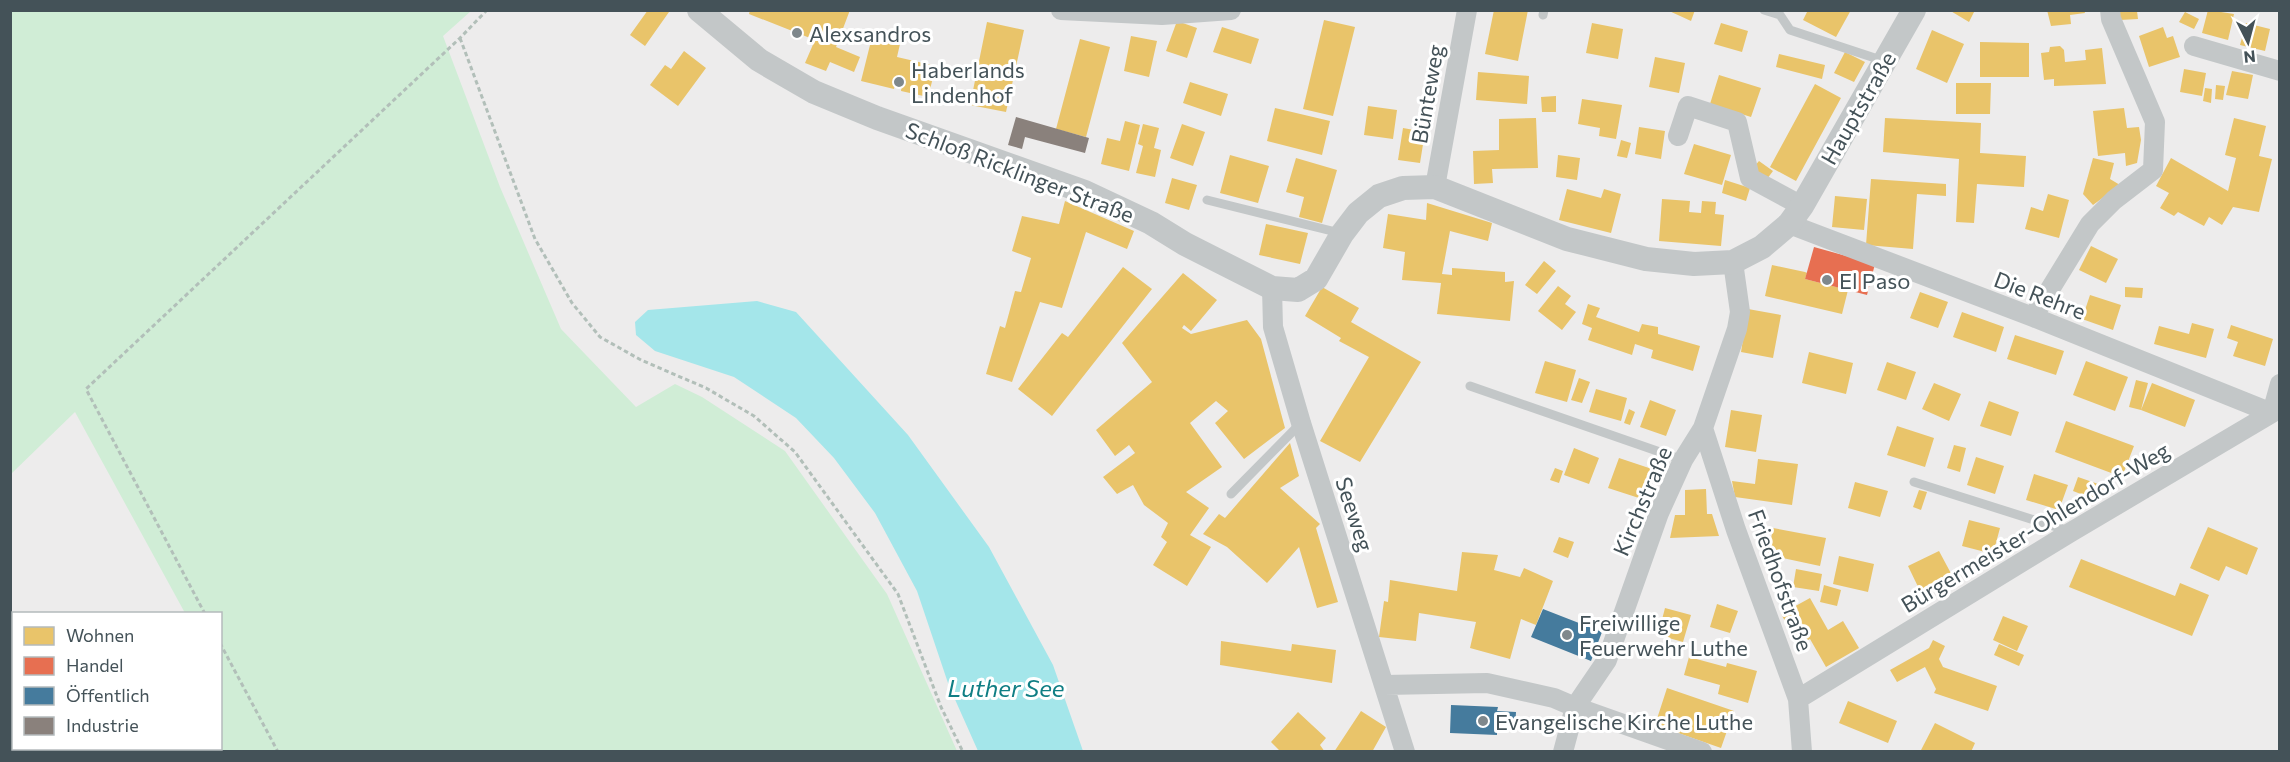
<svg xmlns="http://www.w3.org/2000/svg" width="2290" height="762" viewBox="0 0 2290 762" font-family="Commissioner,sans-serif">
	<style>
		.green { fill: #d0edd6 }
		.water { fill: #a4e6ea }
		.homes { fill: #e9c46a }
		.shops { fill: #e76f51 }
		.public { fill: #457b9d }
		.industry { fill: #8a817c }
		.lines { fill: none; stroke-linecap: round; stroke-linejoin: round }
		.path { stroke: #b2bfb9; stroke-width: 3; stroke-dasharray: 4.5 3; stroke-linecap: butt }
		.service { stroke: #c3c7c8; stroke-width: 9 }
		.minor { stroke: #c3c7c8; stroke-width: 20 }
		.tertiary { stroke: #c3c7c8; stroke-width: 24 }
		.poi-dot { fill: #7f888c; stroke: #fff; stroke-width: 2 }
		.labels { text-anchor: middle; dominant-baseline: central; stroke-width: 6; stroke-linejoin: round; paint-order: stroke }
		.poi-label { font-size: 22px; fill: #445258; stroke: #fff; text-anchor: start }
		.street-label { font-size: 22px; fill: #445258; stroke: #fff }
		.water-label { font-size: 24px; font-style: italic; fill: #0f7e84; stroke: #fff }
	</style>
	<rect width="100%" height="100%" fill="#edecec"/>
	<path class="green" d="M11,10l460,1 -28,25 57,151 61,142 75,78 39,-23 27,13 83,54 102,143 70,157h-939l5,-3h197v-134l-35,-1 -110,-201 -64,62z"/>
	<path class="water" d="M757,301l39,11 112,123 81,112 64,118 30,86h-105l-29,-65 -32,-95 -42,-78 -41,-55 -38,-40 -62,-41 -79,-26 -19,-16 -1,-13 13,-12z"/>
	<path class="homes" d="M648,10h18l3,2 -24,34 -15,-11z
		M750,10h100l-14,37 24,10 -6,15 -24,-10 -4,9 -21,-8 10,-23 -66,-26z
		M1494,10h34l-10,51 -33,-7z
		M1667,10h28l-4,11z
		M1808,10h43l-15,27 -33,-17z
		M1949,10h26l-6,12z
		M2047,10h37l1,3 -15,2 1,9 -20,2z
		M2208,10l26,4 -6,26 -26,-7z
		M2137,11l1,8 -18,1v-8z
		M2185,12l14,7 -5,10 -15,-7z
		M1324,20l31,7 -22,89 -30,-7z
		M1177,21l20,7 -10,30 -21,-7z
		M987,22l37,8 -18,82 -36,-7z
		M1592,23l31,6 -5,30 -32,-6z
		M1721,23l27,8 -6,21 -28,-8z
		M2246,23l24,6 -5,22 -25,-6z
		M1222,27l37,12 -8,25 -38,-12z
		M2163,27l4,11 6,-2 7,21 -31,10 -10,-31z
		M1932,30l32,14 -17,39 -31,-14z
		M1131,36l26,5 -8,36 -25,-6z
		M872,37l28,7 -3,13 39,9 -8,31 -27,-6 1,-8 -6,-2 -2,8 -33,-8z
		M1080,39l30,8 -24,90 -30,-8z
		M1980,42l49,1v34h-49z
		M2060,46l4,4 1,12 21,-2 -1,-10 17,-2 4,36 -52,2v-7l-10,1 -3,-27 8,-1 1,-5z
		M684,51l22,17 -28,38 -28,-21 15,-20 6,4z
		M1845,52l20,10 -11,20 -20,-9z
		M1779,54l46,11 -3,14 -46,-12z
		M1655,57l30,6 -6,30 -30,-6z
		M2184,69l22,4 -4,23 -22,-4z
		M2232,71l21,4 -5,24 -22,-4z
		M1478,72l51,4 -2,28 -51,-4z
		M1719,75l42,13 -10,29 -41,-13z
		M1190,82l38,12 -7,22 -38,-13z
		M1956,83h35l-1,31h-34z
		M1815,84l26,14 -45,83 -26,-14z
		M2216,85l9,1 -2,14 -8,-1z
		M2205,88l7,1 -1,14 -8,-2z
		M1556,96v16h-14l-1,-15z
		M1582,99l40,6 -6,34 -17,-3 1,-8 -22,-4z
		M1368,106l29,4 -4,29 -29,-4z
		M1275,108l55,13 -8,34 -55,-14z
		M2124,108l3,20 12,-1 2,13 -4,23 -11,3 -1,-13 -27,3 -5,-45z
		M1536,118l2,50 -46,1 1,14 -19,1 -1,-33 26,-1v-31z
		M1885,118l96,5 -1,30 46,3 -2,31 -47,-3 -3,39 -18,-1 3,-63 -76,-7z
		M2234,118l32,8 -7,30 13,3 -13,53 -26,-5 -11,18 -13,-8 -5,9 -26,-14 -4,4 -14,-8 9,-15 -13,-7 15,-28 57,33 8,-33 -11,-3z
		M1125,121l15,4 -11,46 -28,-7 6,-26 13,3z
		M1143,124l16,4 -5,20 7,2 -6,27 -19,-4 7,-27 -5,-2z
		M1182,124l23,8 -12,34 -23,-8z
		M1639,127l26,4 -4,28 -26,-5z
		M1403,128l22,4 -5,31 -22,-3z
		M1621,140l10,3 -4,15 -10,-2z
		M1694,144l37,11 -9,30 -38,-11z
		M1230,155l39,11 -11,37 -38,-10z
		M1558,155l22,3 -3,22 -21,-3z
		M1296,158l41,12 -15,53 -23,-6 5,-20 -18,-5z
		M2093,158l21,5 -4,16 10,6 -27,20 -10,-11z
		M1759,161l14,10 -6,8 -14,-11z
		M1172,178l25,7 -8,25 -24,-7z
		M1871,179l75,5v12l-29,-2 -4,55 -47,-4z
		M1725,180l25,8 -4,13 -24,-8z
		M1567,189l34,9 3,-9 17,5 -10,39 -52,-13z
		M2048,194l21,6 -10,38 -34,-9 6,-22 12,4z
		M1835,196l32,3 -3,31 -32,-3z
		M1662,199l28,2 -1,11 12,1 1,-12 14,1 -1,12 9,1 -3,31 -62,-5z
		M1065,201l69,30 -7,18 -41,-17 -24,76 -22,-6 -28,80 -26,-8 14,-48 5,2 10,-37 6,1 10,-34 -19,-7 10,-35 37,8z
		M1427,203l65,20 -4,18 -38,-10 -8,43 10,1v-7l53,4v10l9,-1 -4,40 -73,-7 4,-31 -39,-3 3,-28 -22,-4 5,-34 38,6z
		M1266,224l42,9 -8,31 -41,-9z
		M2091,246l27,13 -12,24 -27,-13z
		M1544,261l12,10 -19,23 -12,-9z
		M1772,265l33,7 2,1 -2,6 43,11 -6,24 -77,-18z
		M1123,267l29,22 -100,127 -34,-27 44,-56 6,4z
		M1183,273l34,27 -26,31 -7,-6 -2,3 9,6 56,-14 14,19 24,89 -41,31 -29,-36 13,-12 -12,-10 -26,22 32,44 -36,25 23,16 -19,27 21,12 -24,39 -34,-21 14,-23 -6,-5 7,-14 -24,-18 -11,-20 -16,9 -14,-17 32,-24 -6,-8 -14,11 -19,-26 56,-48 -30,-39z
		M1558,286l13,10 -6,8 11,8 -14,18 -24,-19z
		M1322,287l37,21 -8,14 70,40 -61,100 -40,-21 49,-84 -30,-16 2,-3 -36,-22z
		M2125,287l18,1 -1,10 -17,-1z
		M1920,292l28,10 -10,26 -28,-10z
		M2090,295l31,10 -8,25 -31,-11z
		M1588,304l12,4 -4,9 43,15 3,-8 16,3v7l42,12 -7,25 -42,-13 2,-8 -18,-6 -3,11 -44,-15 4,-12 -10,-4z
		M1748,309l33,6 -8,43 -32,-6z
		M1962,312l42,15 -8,25 -43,-15z
		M2192,323l22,6 -8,29 -52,-14 5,-18 30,8z
		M2231,325l42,14 -8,27 -32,-10 5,-14 -11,-4z
		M2015,335l49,16 -8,24 -49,-16z
		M1809,352l44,11 -7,31 -44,-11z
		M1545,361l31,9 -9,32 -32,-9z
		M2086,361l42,16 -13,34 -42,-16z
		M1887,362l29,10 -10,28 -29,-10z
		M1579,378l11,4 -8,21 -11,-3z
		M2136,380l12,3 -7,27 -12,-3z
		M1934,383l27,11 -12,27 -27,-12z
		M2152,383l43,17 -10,27 -44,-17z
		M1596,389l31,9 -6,23 -32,-9z
		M1650,400l26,10 -10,26 -26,-9z
		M1989,401l30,11 -8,24 -31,-10z
		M1629,409l6,3 -5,13 -6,-2z
		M1731,410l31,5 -6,37 -31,-5z
		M2066,421l68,25 -12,31 -67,-25z
		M1897,426l37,12 -9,29 -38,-12z
		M1290,443l9,33 -19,12 40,36 -4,4 22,74 -21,6 -18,-61 -32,36 -40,-36 -24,-13 16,-20 6,4z
		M1954,445l12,3 -6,24 -13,-4z
		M1574,448l25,10 -10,26 -25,-9z
		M1976,457l28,9 -9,28 -28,-9z
		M1619,458l33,11 -10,30 -34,-11z
		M1758,459l40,5 -6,41 -57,-8 -3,-16 23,3z
		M1555,468l8,3 -4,12 -9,-3z
		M2034,474l34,11 -9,25 -33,-10z
		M2078,477l26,9 -5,15 -26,-10z
		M1855,482l33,9 -8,26 -32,-9z
		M1706,489l1,25h5l7,22 -49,2 5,-23h10v-25z
		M1919,490l8,2 -6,18 -8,-3z
		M1969,520l31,8 -7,26 -31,-8z
		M2208,527l50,21 -11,27 -21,-9 -7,15 -29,-13z
		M1773,528l53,10 -6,28 -52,-11z
		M1559,537l15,5 -6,16 -15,-6z
		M1939,551l15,28 -32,16 -14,-29z
		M1462,552l36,3 -4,15 26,7 4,-9 29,13 -17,44 -15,-6 -11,40 -40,-11 6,-26 -57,-9 -3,28 -37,-4 5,-36 4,1 2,-22 67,11z
		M1839,556l35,8 -6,28 -35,-8z
		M2081,559l94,37 5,-13 29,12 -17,41 -123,-49z
		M1796,569l26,5 -3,17 -26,-4z
		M1824,585l17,5 -4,16 -17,-4z
		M1810,598l18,32 15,-9 16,27 -33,19 -16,-28 -11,6 -18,-31z
		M1717,604l21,7 -8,22 -20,-6z
		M1665,608l26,7 -8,27 -25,-7z
		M2003,616l25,10 -11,25 -24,-11z
		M1933,640l12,6 -6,13 4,8 54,19 -9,25 -54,-18 2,-4 -11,-22 -28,15 -7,-12 39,-22z
		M1221,641l70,10 1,-7 44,6 -4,33 -112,-18z
		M1999,644l25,11 -5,11 -25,-11z
		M1689,657l37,10 1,-4 30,8 -9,32 -30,-9 2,-9 -36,-10z
		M1667,688l67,23 -13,37 -66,-23z
		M1848,701l49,20 -9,22 -49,-20z
		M1361,711l25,16 -14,25h-38z
		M1298,712l28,26 -6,7 5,7h-44l-10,-10z
		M1935,723l40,20 -4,9h-51z"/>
	<path class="shops" d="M1814,247l61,17 -8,31 -62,-16z"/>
	<path class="public" d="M1543,609l59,23 -11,29 -60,-24z
		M1451,705l47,2 -1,4 19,1 -1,18 -18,-1v6l-47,-2z"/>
	<path class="industry" d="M1016,117l73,21 -4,15 -60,-16 -3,12 -14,-4z"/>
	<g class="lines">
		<path class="path" d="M460,38l75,201 37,64 28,34 41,23 65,28 48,28 41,36 103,142 43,113 22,45
			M205,614l-119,-225 374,-351 27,-28
			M220,643l58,109"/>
		<path class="service" d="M1764,10l16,5 10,15 94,31
			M1543,15l1,-5
			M1207,200l133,33
			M1470,386l213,74
			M1914,482l155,49
			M1231,494l70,-71"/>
		<path class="minor" d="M1061,10l101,5 69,-5
			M2194,46l86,25
			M1678,136l10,-30 49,16 13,56 52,28
			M1435,187l32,-177
			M1789,224l244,93 239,96
			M1272,288l1,39 28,96 104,329
			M2033,317l57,-93 24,-24 39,-30 2,-48 -44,-103 -1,-9
			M1703,428l33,102 62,169 4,53
			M1385,685l102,-2 67,15 21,9 127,45
			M1798,699l273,-167 201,-119 8,-29
			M1563,752l12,-45 32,-47 52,-147 24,-53 20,-32 34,-99 3,-17 -7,-50"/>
		<path class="tertiary" d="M699,10l60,50 55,32 63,26 208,74 66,31 34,21 87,44 26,2 18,-11 26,-45 16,-21 21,-17 24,-8 32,-1 132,52 79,20 48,5 39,-2 29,-15 27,-23 13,-18 112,-196"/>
	</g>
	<g class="poi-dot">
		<circle cx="797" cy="33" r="6"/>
		<circle cx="899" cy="82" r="6"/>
		<circle cx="1827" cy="280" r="6"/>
		<circle cx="1567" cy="635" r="6"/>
		<circle cx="1483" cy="721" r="6"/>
	</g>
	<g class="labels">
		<g class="poi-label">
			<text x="809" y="33">Alexsandros</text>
			<text x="911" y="69">Haberlands<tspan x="911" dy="25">Lindenhof</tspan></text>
			<text x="1839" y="280">El Paso</text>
			<text x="1579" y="622">Freiwillige<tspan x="1579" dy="25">Feuerwehr Luthe</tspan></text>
			<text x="1495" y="721">Evangelische Kirche Luthe</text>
		</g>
		<g class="street-label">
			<text transform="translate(1427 94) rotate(-80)">Bünteweg</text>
			<text transform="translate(1858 108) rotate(-60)">Hauptstraße</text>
			<text transform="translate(1020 172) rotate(21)">Schloß Ricklinger Straße</text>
			<text transform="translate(2040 295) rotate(21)">Die Rehre</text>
			<text transform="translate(1642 501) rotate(-67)">Kirchstraße</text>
			<text transform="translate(1355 514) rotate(72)">Seeweg</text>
			<text transform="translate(2035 527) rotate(-31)">Bürgermeister-Ohlendorf-Weg</text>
			<text transform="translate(1781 580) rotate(70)">Friedhofstraße</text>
		</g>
		<g class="water-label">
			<text x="1006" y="687">Luther See</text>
		</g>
	</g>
	<rect width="2290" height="762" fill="none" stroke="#445258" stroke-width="24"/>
	<rect x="12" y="612" width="210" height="138" fill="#ffffff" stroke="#b4babc" stroke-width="1.5"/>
	<rect x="24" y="627" width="30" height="18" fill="#e9c46a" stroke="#b4babc" stroke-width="1.5"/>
	<text x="66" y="642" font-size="18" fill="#445258">Wohnen</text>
	<rect x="24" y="657" width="30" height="18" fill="#e76f51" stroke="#b4babc" stroke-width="1.5"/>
	<text x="66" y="672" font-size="18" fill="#445258">Handel</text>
	<rect x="24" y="687" width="30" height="18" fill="#457b9d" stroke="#b4babc" stroke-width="1.5"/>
	<text x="66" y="702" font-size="18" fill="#445258">Öffentlich</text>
	<rect x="24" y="717" width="30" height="18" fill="#8a817c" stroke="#b4babc" stroke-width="1.5"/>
	<text x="66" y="732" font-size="18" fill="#445258">Industrie</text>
	<g transform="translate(2248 42) rotate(174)" stroke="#ffffff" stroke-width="4.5" paint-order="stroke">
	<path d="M0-4.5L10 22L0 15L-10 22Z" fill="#445258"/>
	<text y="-9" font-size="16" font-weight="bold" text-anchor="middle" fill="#445258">N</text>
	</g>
</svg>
